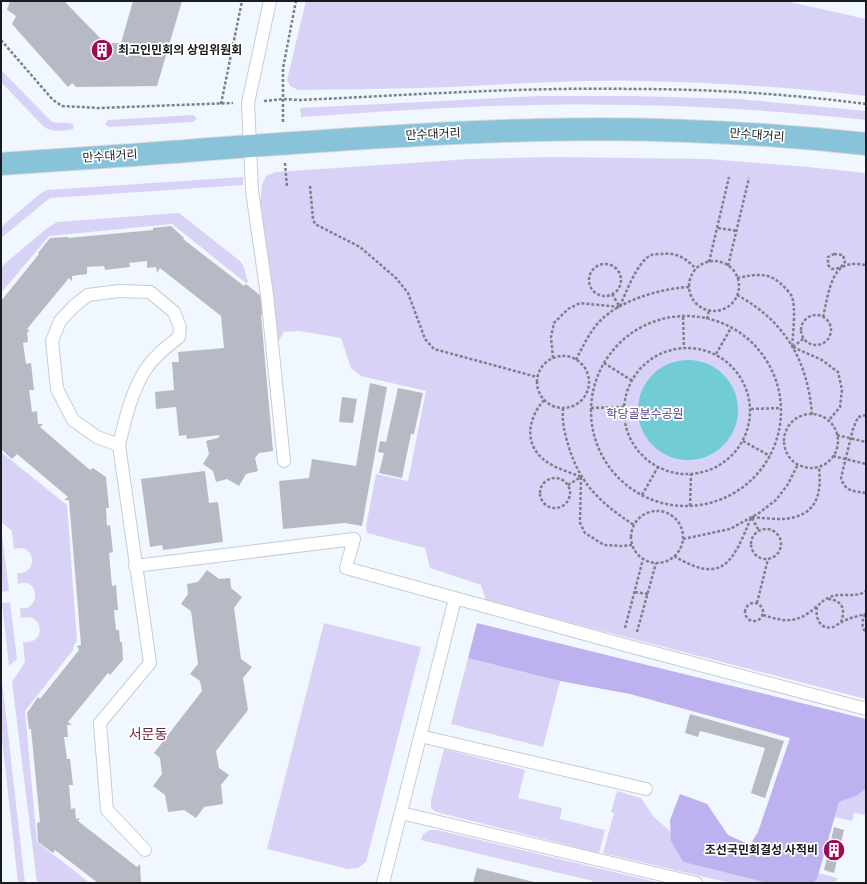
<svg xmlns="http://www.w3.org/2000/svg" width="867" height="884" viewBox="0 0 867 884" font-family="'DM Sans','Noto Sans KR',sans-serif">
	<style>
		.green { fill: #d9d2f7 }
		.forest { fill: #bdb1ef }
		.water { fill: #72ccd5 }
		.building { fill: #b7bac4 }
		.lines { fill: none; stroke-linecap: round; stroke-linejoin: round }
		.lane-casing { stroke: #c5cdd5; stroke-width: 14 }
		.primary-casing { stroke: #d6d6d6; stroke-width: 24 }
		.path { stroke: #7d8186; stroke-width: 2.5; stroke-dasharray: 3 2; stroke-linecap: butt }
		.lane { stroke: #fff; stroke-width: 12 }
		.primary { stroke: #88c3d9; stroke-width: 22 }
		.labels { text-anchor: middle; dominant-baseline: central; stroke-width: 3.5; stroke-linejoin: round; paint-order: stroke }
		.poi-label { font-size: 12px; font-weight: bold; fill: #191b1e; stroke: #fff; text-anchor: start }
		.street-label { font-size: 12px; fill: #191b1e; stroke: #fff }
		.park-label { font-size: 12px; fill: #55418b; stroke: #fff }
		.quarter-label { font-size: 14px; fill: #6c2841; stroke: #fff }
	</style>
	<rect width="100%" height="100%" fill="#f0f7fe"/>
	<path class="green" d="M306,1h479l81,18v77c-77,-9 -155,-14 -232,-15 -62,-1 -123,3 -185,6 -50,2 -100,2 -151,3l-8,-4 -3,-6z
		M1,70l50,51c6,4 14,0 21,3l2,2 -1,3c-9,2 -21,3 -29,-2l-43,-45z
		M538,96h94l107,3 127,12v9c-109,-12 -217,-17 -327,-15 -79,1 -159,7 -238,12l-1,-9z
		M193,115l4,3 -4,4 -84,5 -4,-3 3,-4z
		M552,157l157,2 99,8 58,6v526l-380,-98 -5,-16 -51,-17 -5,-20 -58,-15 -1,-7 10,-52 32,7 18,-90 -65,-15 -10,-8 -10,-30 -42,-7 -15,1 -8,13 -16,-139 2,-21 4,-9 10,-4 194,-13z
		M243,177v8l-193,13 -49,40v-11l40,-34 6,-3z
		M179,213l61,48 3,4 5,17 -2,1 -74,-59 -123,12 -48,57v-26l45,-38 11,-7z
		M1,452l66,53 10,136 -3,4 -1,5 -48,61 12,131 53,41h-53l-25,-201 13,-20 -2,-20c24,3 21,-31 -2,-24l-1,-10c21,4 20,-32 -2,-24l-1,-11c22,2 19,-31 -3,-24l-2,-18 -11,-9z
		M1,534l1,1 7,56 -8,1z
		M10,602l7,57 -8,7 -7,-63z
		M324,623l97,24 -55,215 -8,6 -10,1 -81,-20z
		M468,658l92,23 -17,66 -92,-23z
		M1,672l24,211h-7l-17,-153z
		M444,749l81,21 -7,28 44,10 -2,11 45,11 -6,23 -163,-41 -5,-4v-8z
		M866,789v26l-12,-2 -2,8 -17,-4 4,-15 17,-6z
		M617,791l24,7 12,18 18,16v9l12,21 85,21h-38l-127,-30 11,-40 -3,-1z
		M430,830h7l223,53h-68l1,-2 -172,-41 2,-6z
		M818,873l19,5 -1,5h-23l4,-4z"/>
	<path class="forest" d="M477,623l389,96v70l-10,7 -17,6 -22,77 -4,4h-45l-85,-21 -12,-21 -1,-21 10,-26 27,10 21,31 22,10 8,-13 32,-94 -160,-44 -70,-13 -92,-23z"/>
	<path class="water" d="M638 410a50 50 0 1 1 100 0a50 50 0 1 1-100 0Z"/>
	<path class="building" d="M10,1h54l41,42h16l12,-42h49l-25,85 -81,1 -4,-4 -4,4 -56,-63 4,-8 -9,-6z
		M171,226l13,12 -1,1 61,47 2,-2 15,12 2,19h-2l12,136 -14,2 -4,5 3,13 -12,3 -7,12 -12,-7 -11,3 -3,-11 -10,-7 6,-10 -3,-13 12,-3 2,-3 -33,4 -1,-4 -7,1 -3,-29 -20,2 -1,-17 19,-2 -2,-28h7l-1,-10 46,-4 -3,-32 -61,-48 -3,5 -1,-6 -9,1v-7l-18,2 1,4 -25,3 -1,-4 -17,1v7l-15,2v5l-3,-3 -42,51 3,2 -3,1 1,10 -5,1 3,21 5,-1 3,27h-5l3,22 5,-1 1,13h5l-3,3 50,43 3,-2 13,9 3,31h-3l1,18 3,-1 3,27 -4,1 3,33 4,-1 2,25h-4l2,20h3l1,12h2l1,18 -13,15 -2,-2 -40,49 4,3h-5l1,12h-4l3,22h3l3,26h-4l2,24 4,-1 1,11 4,-1 -2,3 59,46 3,-3 1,19h-43l-43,-33 -2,3 -15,-11 -1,-19 3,-1 -9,-93h-2l-2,-16 11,-16 2,2 39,-49 -2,-4 4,-1 -12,-145h-5l4,-3 -51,-43 -5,5 -11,-10v-148l38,-47 -1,-1 12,-15 18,-1v1l85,-8v-2z
		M370,383l17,4 -25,139 -17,-3 -62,6 -4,-48 30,-3 3,-19 44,7z
		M398,388l25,5 -9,41h-3l-9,44 -23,-5 5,-20 -6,-1 2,-11 6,1z
		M342,397l15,2 -4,24 -14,-1z
		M205,471l4,32 9,-1 5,40 -60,8 -1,-5 -12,2 -9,-68z
		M207,570l12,9 11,-1 1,10 11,9 -8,11 7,51 11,8 -9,11 5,32 -32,41 3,17 10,7 -8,10 2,19 -19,3 -8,11 -12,-8 -16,2 -3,-17 -12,-9 9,-12 -2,-16 -6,-5 48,-62 -2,-10 -10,-7 8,-10 -7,-53 -10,-7 7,-10 -1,-10 11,-2z
		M690,714l94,27 -19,57 -14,-5 14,-45 -65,-17 -2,6 -13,-4z
		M834,827l10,3 -10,43 -10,-3z
		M477,868l57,14v1h-61z"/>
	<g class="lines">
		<g class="lane-casing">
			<path id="lane" d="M270,1l-22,102 2,43 2,45 15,104 17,166
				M119,445l-22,-8 -24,-17 -16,-31 -5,-48 8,-20 14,-15 14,-11 31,-4 31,1 24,20 6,15 -1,10c-12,10 -25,19 -33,32 -15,23 -21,51 -27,76l31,218 -50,60 7,87 38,40
				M135,566l219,-27 -8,29 275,76 245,65
				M420,736l226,53
				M401,813l295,70
				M383,883l72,-284"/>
		</g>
		<g class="primary-casing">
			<path id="primary" d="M1,164c70,-5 139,-9 209,-15 108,-8 217,-16 326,-19 110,-3 220,2 330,14"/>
		</g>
		<path class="path" d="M1,40l52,60 9,6 37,2 134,-5
			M264,101l19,-2 17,1c111,-5 222,-13 333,-11 78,0 156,5 233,15
			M221,104l21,-103
			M283,122v-54l13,-67
			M285,163l2,24
			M310,186l3,33 2,5 45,23 36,31 12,15 17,46 9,10 103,28
			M718,228l19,3
			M834,254l9,1 2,7 -5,6 -8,1 -4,-4v-8z
			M689 286a25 25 0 1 1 50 0a25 25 0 1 1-50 0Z
			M709,262l20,-85
			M589 280a16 16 0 1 1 32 0a16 16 0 1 1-32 0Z
			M728,266l21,-88
			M737,278c20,-4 33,-7 48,10 2,2 6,6 7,9 4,10 1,38 0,49
			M612,294l8,13
			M737,295c48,26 71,66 75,120
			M620,306c6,-13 17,-44 31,-51 3,-1 9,-1 13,-1 13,-2 24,6 32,15
			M801 330a15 15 0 1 1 30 0a15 15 0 1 1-30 0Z
			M591 411a95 95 0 1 1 190 0a95 95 0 1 1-190 0Z
			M683,317l1,31
			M823,317c4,-15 7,-48 24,-52 7,-2 13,-1 19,0
			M707,319l2,-9
			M793,347l29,13 16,12 4,18 -2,17 -11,13
			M793,347l11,-9
			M624 411a63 63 0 1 1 126 0a63 63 0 1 1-126 0Z
			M716,354l15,-26
			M537 382a26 26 0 1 1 52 0a26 26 0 1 1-52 0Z
			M553,358l-2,-21 3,-14 14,-14 12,-6 40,4
			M576,360c7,-14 14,-29 25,-40 20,-20 61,-32 89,-33
			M604,363l27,17
			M544,400c-19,22 -20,50 8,65 9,5 20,8 29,12
			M563,408c-1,12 1,24 5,36 11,39 32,59 66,81
			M591,408l33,-1
			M751,409l30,-1
			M784 441a27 27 0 1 1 54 0a27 27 0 1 1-54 0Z
			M866,415l-8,2 -5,12 -12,49c4,14 13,13 25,15
			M837,435l29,7
			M743,441l27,15
			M833,456l33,8
			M581,477l-1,46 5,10 19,12 17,1 11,-1
			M540 493a15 15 0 1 1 30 0a15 15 0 1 1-30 0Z
			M568,485l13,-8
			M642,495l16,-28
			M690,506l1,-32
			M631 537a26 26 0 1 1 52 0a26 26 0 1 1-52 0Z
			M752,517c10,1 21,2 31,2 4,0 8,-1 12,-2 25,-7 26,-29 24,-50
			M752,518l7,13
			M751 544a15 15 0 1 1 30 0a15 15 0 1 1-30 0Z
			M683,539l47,-10 29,-16 17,-13 12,-16 10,-20
			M674,556c50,30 59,5 77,-38
			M635,592l13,2
			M828,599c14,1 18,10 13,23
			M757,603l11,-44
			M745 612a9 9 0 1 1 18 0a9 9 0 1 1-18 0Z
			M817,607c-2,11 3,23 16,20 3,-1 6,-4 9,-5 7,-4 16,-6 24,-8
			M865,614c-3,7 -4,13 1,18
			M763,615c22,7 33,9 52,-7 6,-5 10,-10 18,-12 11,-3 24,2 33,-5
			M625,628l18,-69
			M637,632l19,-69"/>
		<use href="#lane" class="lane"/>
		<use href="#primary" class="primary"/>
	</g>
	<defs>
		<g id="building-disc" transform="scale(1.15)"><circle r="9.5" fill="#9e0a53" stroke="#fff"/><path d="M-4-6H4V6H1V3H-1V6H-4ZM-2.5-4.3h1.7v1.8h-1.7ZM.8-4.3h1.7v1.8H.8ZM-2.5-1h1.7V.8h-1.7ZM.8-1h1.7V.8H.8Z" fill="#fff"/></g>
	</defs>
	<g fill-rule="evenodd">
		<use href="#building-disc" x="102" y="50"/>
		<use href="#building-disc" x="834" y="850"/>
	</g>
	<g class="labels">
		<g class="poi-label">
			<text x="118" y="50">최고인민회의 상임위원회</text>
			<text x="818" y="850" text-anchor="end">조선국민회결성 사적비</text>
		</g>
		<g class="street-label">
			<text transform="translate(433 134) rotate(-3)">만수대거리</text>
			<text transform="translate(757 135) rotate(4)">만수대거리</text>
			<text transform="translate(110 156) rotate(-4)">만수대거리</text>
		</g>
		<g class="park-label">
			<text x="645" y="414">학당골분수공원</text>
		</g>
		<g class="quarter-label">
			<text x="148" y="734">서문동</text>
		</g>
	</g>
	<rect width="867" height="884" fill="none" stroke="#191b1e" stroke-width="4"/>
</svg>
